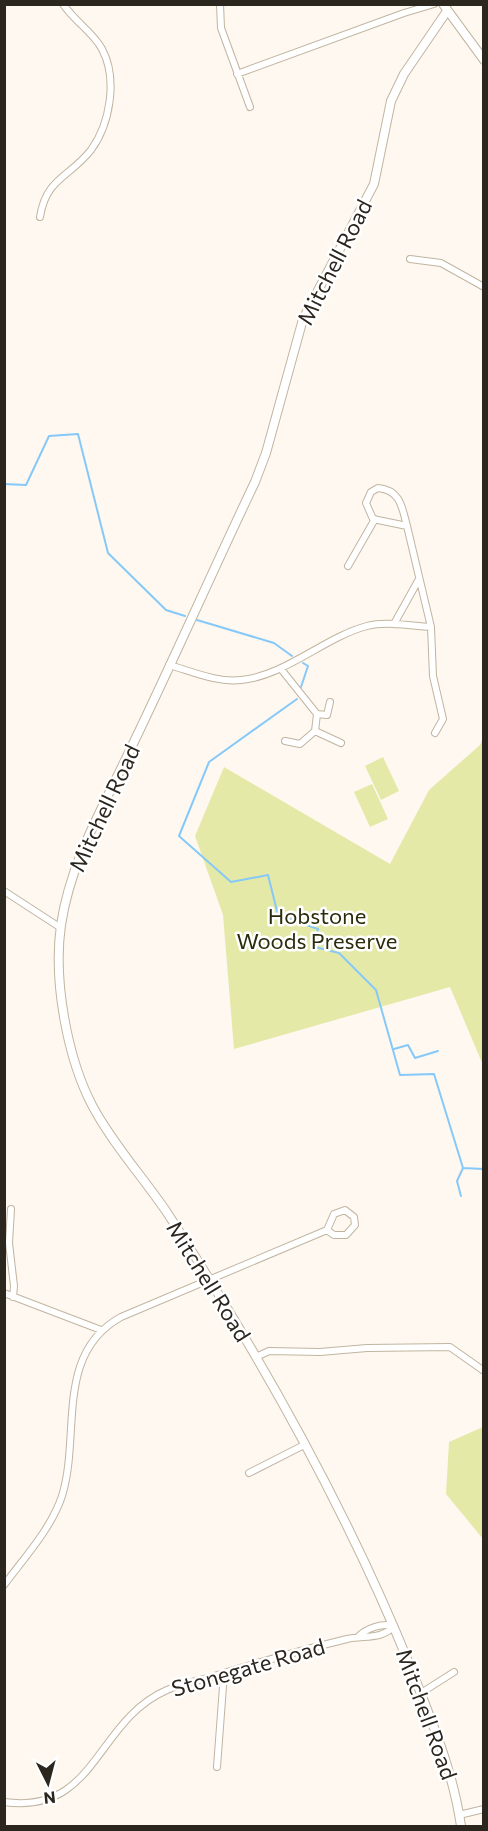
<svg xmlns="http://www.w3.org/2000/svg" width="488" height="1831" viewBox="0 0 488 1831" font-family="Commissioner,sans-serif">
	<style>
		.green { fill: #e5e9a8 }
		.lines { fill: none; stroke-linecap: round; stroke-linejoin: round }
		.stream { stroke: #86c9f8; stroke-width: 2 }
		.minor-casing { stroke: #c1b5a0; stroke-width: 8 }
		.tertiary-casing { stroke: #c1b5a0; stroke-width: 10 }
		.secondary-casing { stroke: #c1b5a0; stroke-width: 10 }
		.minor { stroke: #fff; stroke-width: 6 }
		.tertiary { stroke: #fff; stroke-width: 8 }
		.secondary { stroke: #fff; stroke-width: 8 }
		.labels { text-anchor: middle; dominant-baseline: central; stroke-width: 5; stroke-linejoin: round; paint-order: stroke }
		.street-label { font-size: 22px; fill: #2b261e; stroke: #fff }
		.park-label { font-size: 22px; fill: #2b2c0b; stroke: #fff }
	</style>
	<rect width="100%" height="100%" fill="#fef8f0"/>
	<path class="green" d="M483,738v327l-33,-78 -216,62 -11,-134 -28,-79 29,-69 166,97 39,-74 51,-45z
		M383,757l16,34 -18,9 -16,-34z
		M372,784l16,35 -18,8 -16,-35z
		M483,1427v112l-37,-45 3,-52z"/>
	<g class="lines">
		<path class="stream" d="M4,484l22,1 23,-49 29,-2 30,119 58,57 19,6
			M197,620l77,23 18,13
			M301,687l7,-21 -5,-3
			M297,699l-88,63 -30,74 52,46 37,-7 10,40 40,14 -3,18 24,6 37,37 24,85 34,-1 29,94 21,1
			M394,1049l14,-4 7,13 23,-7
			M461,1196l-4,-15 6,-13"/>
		<g class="minor-casing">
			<path id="minor" d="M220,4l1,24 29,79
				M237,74l167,-61 30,-9
				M40,217c6,-39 30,-40 51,-67 19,-26 27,-71 11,-101 -9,-17 -28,-28 -39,-45
				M410,259l31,4 43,24
				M407,526c-5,-18 -6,-36 -29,-38l-7,4 -5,11 7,16 34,7 24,101 2,49 10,43 -8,14
				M348,566l27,-47
				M394,624l25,-45
				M169,665c22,6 48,18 72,15 44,-4 84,-43 126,-54 20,-5 43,0 64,1
				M281,669l36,45 -2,17 -15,13 -15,-3
				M317,714l10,1 3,-13
				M315,731l26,12
				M4,891l57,37
				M11,1209l-2,34 5,43 -1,11
				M345,1210l9,7 1,8 -9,10h-12l-7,-5 7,-16z
				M4,1293l97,37
				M256,1357l13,-6 51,1 47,-4 83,-1 34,24
				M249,1473l55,-28
				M4,1585c20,-27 47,-56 58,-89 19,-61 -8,-142 59,-179l206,-87
				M358,1637c8,-9 24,-14 36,-11
				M421,1693l33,-21
				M217,1767l7,-94
				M4,1802c93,13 91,-81 163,-112 14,-6 30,-9 44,-13 45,-14 91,-27 136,-38 16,-4 35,1 47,-13
				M459,1815l25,-6"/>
		</g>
		<g class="tertiary-casing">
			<path id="tertiary" d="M447,11l-43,63 -13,27 -17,83 -71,135 -37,134 -11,29c-42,88 -81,177 -123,264 -28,60 -61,113 -71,179 -8,55 6,133 32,182 20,37 49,69 73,104 23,35 45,71 67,107 68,113 130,231 179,353 20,51 41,100 49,155"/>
		</g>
		<g class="secondary-casing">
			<path id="secondary" d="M443,4l41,56"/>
		</g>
		<use href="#minor" class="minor"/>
		<use href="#tertiary" class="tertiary"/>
		<use href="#secondary" class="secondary"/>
	</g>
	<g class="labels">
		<g class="street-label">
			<text transform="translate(334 262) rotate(-63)">Mitchell Road</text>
			<text transform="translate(104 808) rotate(-65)">Mitchell Road</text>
			<text transform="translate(209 1281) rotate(58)">Mitchell Road</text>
			<text transform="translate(248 1667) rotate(-16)">Stonegate Road</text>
			<text transform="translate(427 1714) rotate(70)">Mitchell Road</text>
		</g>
		<g class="park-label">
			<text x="317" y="915">Hobstone<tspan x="317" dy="25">Woods Preserve</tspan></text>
		</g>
	</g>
	<rect width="488" height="1831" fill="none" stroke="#2b261e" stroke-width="12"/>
	<g transform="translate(48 1783) rotate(174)" stroke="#ffffff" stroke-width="4.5" paint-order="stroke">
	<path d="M0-4.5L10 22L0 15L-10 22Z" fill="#2b261e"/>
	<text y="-9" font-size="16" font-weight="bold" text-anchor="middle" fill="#2b261e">N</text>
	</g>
</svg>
